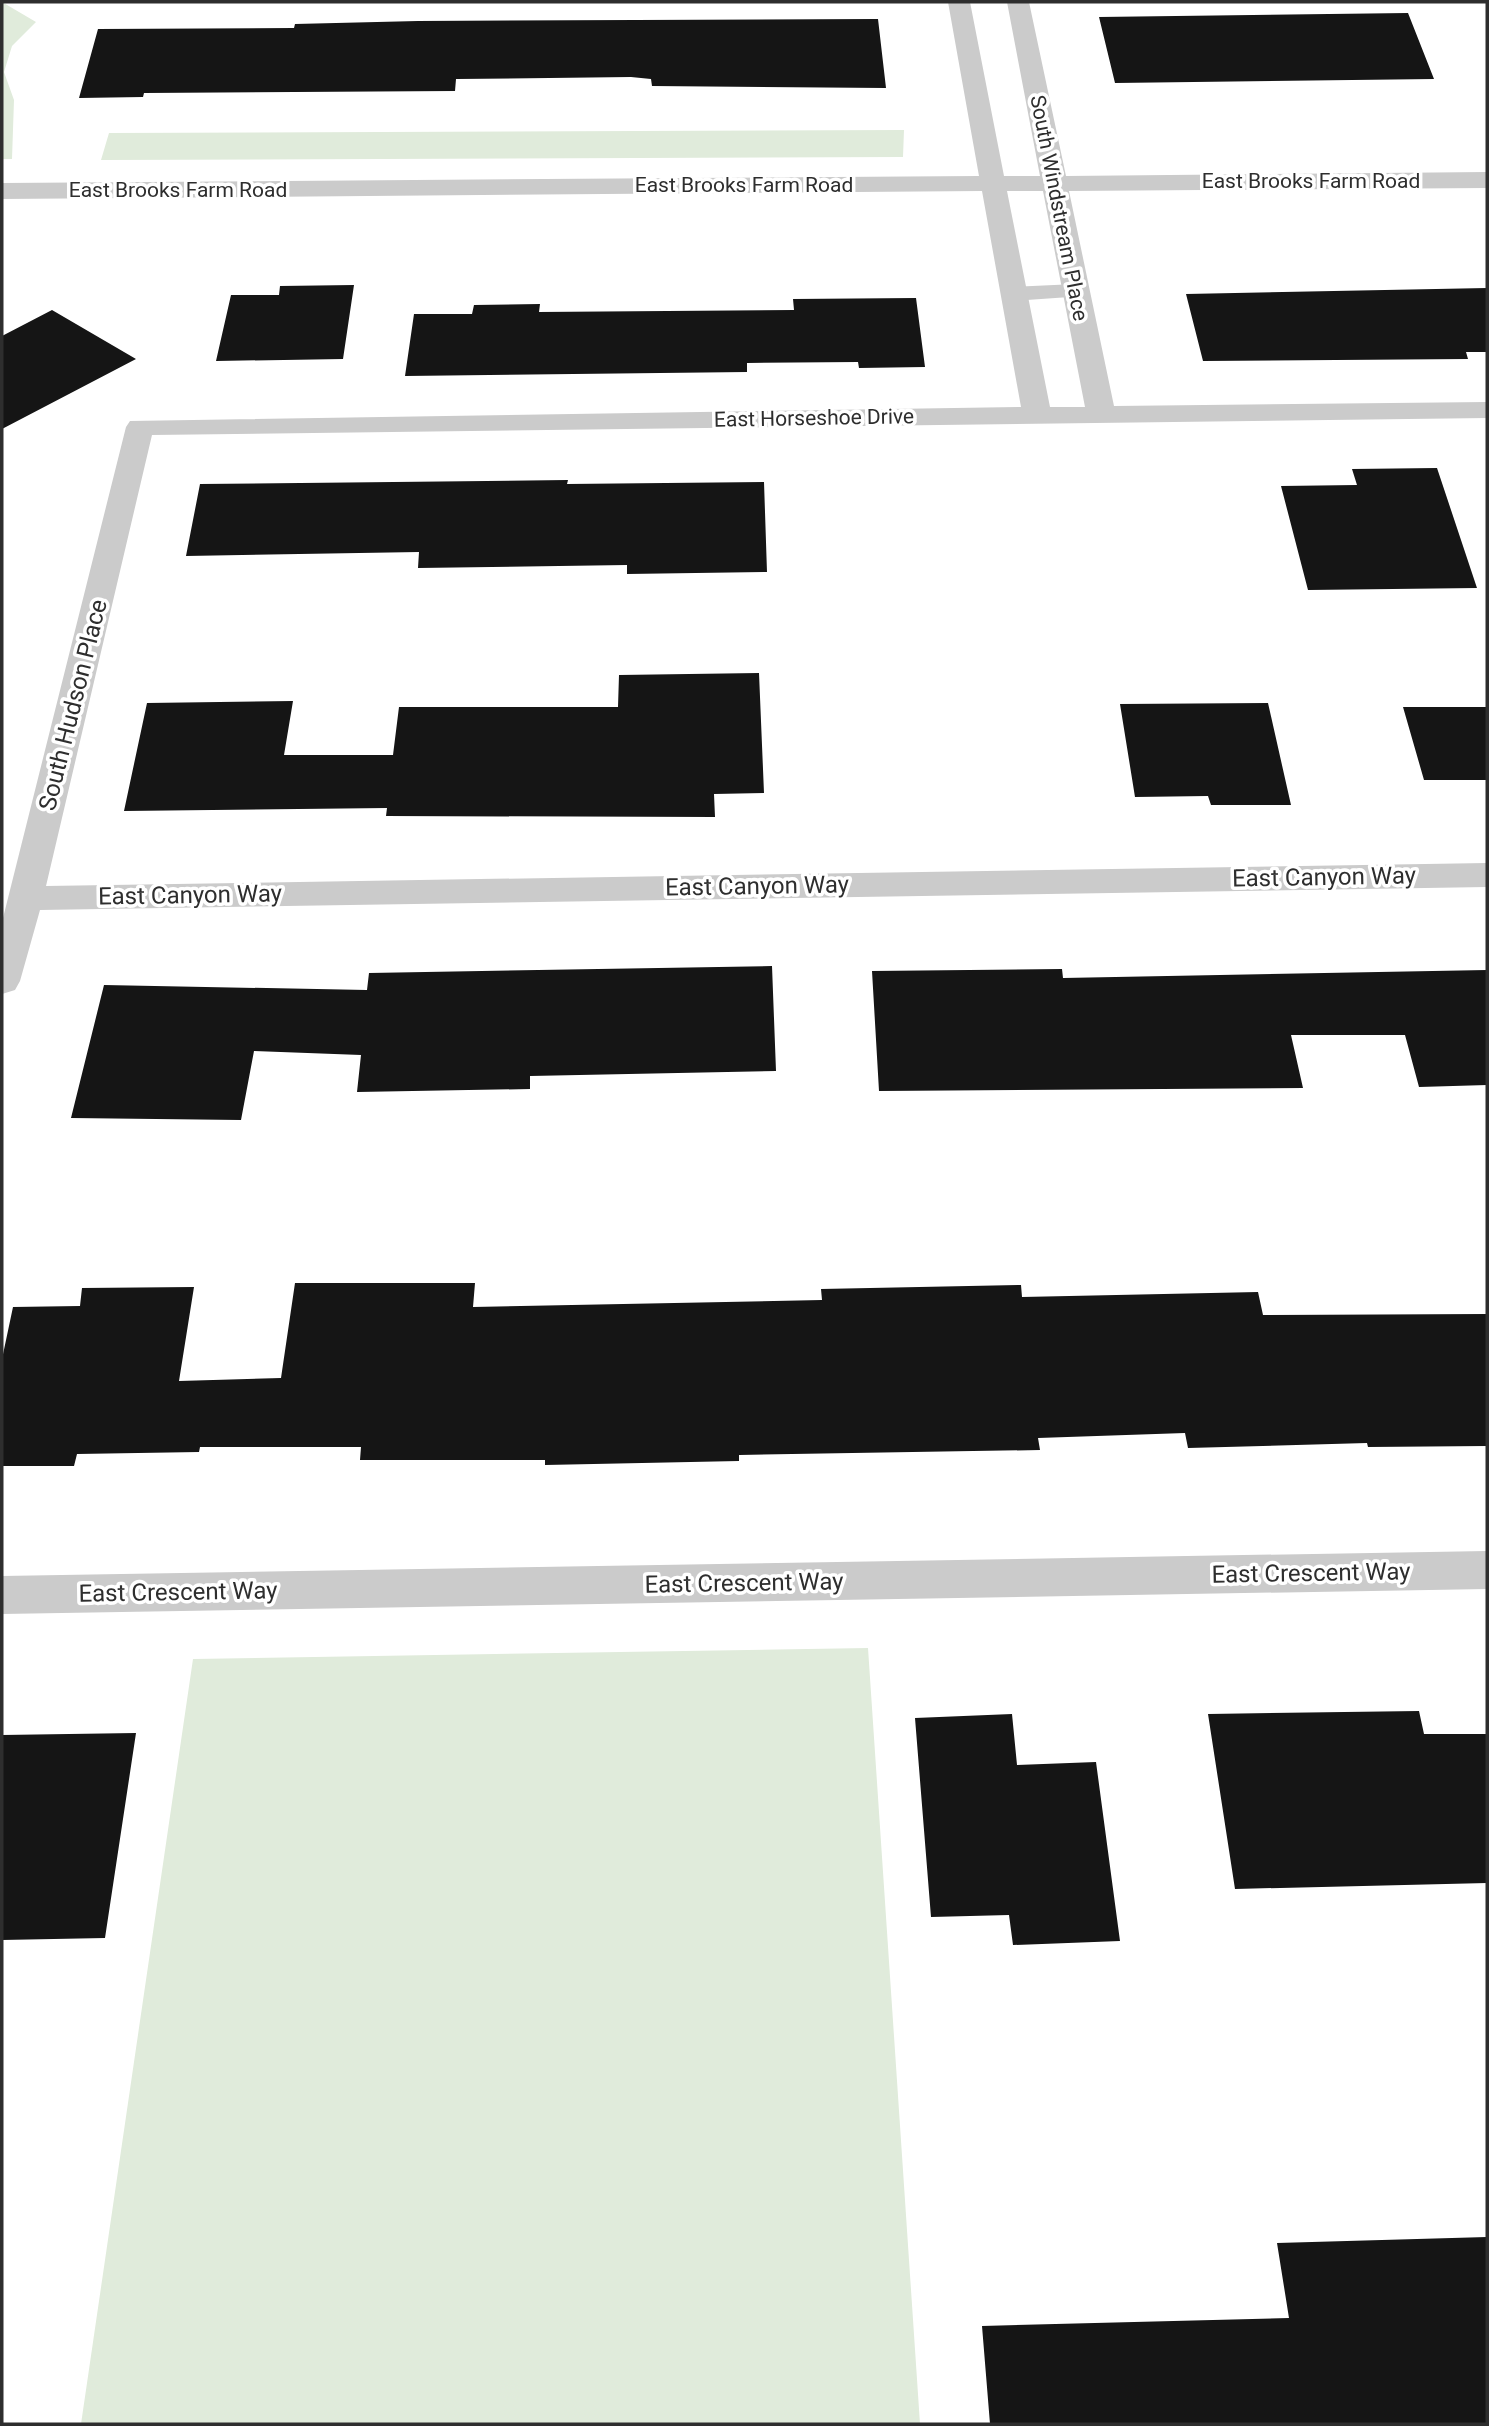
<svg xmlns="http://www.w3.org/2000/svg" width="1489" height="2426" viewBox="0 0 1489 2426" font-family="Roboto,sans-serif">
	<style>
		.green { fill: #e0ebdb }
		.building { fill: #151515 }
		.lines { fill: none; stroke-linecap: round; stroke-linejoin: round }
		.service { fill: #cbcbcb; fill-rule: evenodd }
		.minor { fill: #cbcbcb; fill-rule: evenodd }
		.labels { text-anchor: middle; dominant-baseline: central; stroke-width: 7; stroke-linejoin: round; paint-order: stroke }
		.far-street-label { font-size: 21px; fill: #2e2e2e; stroke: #fff }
		.street-label { font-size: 24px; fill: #2e2e2e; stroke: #fff }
	</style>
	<rect width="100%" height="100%" fill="#fff"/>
	<path class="green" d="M2,2l34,20 -24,24 -8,26 10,28 -2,59h-10z
		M904,130l-1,27 -802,3 8,-27z
		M868,1648l52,776h-839l112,-765z"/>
	<path class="building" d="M1408,13l26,66 -319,4 -16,-66z
		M878,19l8,69 -234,-2 -1,-7 -20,-2 -175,2 -1,12 -311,2 -1,4 -64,1 19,-69 196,-1 1,-4 123,-3z
		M354,285l-11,74 -127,2 15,-66h48l1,-9z
		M1487,288v64h-21l2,7 -265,2 -17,-67z
		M916,298l9,69 -66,1 -1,-6 -111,1v9l-342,4 9,-62h58l2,-9 66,-1 -1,8 255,-2 -1,-11z
		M52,310l84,49 -134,70v-93z
		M1437,468l40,120 -169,2 -27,-104 76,-1 -5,-16z
		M568,480l-1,4 197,-2 3,90 -140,2v-9l-209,3 1,-16 -233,4 14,-72z
		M759,673l5,120 -50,1 1,23 -329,-1 1,-8 -263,3 23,-108 146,-2 -9,54h109l6,-48h219l1,-32z
		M1268,703l23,102h-80l-3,-9 -73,1 -15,-93z
		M1403,707h84v73h-63z
		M772,966l4,105 -246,5v13l-173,3 4,-37 -107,-4 -13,69 -170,-2 33,-133 263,5 2,-17z
		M1062,969l1,9 424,-8v115l-68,2 -14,-52h-114l12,53 -424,3 -7,-120z
		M295,1283h180l-2,24 349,-7 -1,-11 200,-4 1,12 236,-5 5,23 224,-1v132l-119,1 -1,-4 -179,5 -3,-15 -147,5 2,12 -301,5v6l-194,4v-5h-185l1,-13h-161l-1,5 -122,2 -3,12h-72v-107l11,-52 67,-1 2,-18 112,-1 -15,94 102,-3z
		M1419,1711l5,23h63v149l-252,6 -27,-175z
		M1012,1714l5,51 79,-3 24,179 -107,4 -4,-30 -78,2 -16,-199z
		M136,1733l-31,205 -103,2v-205z
		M1487,2237v187h-497l-8,-98 307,-8 -12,-75z"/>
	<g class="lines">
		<path class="service" d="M1076,284l8,2 3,5 -3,5 -71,5 -11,-7 11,-7z"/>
		<path class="minor" d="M948,2h22l34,174h36l-33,-174h22l37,174 421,-4v16l-418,3 45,215 373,-4v16l-1335,17 -106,451 1441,-23v24l-1447,23 -20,71 -5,9 -13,4v-72l124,-495 4,-6 891,-14 -39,-216 -980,8v-16l977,-7zM1007,191h36l42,216h-35z
			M1487,1551v38l-1485,25v-38z"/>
	</g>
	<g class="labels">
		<g class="far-street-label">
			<text x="1311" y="181">East Brooks Farm Road</text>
			<text x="744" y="185">East Brooks Farm Road</text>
			<text x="178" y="190">East Brooks Farm Road</text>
			<text transform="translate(1059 208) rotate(79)">South Windstream Place</text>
			<text transform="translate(814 418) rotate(-1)">East Horseshoe Drive</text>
		</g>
		<g class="street-label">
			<text transform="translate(73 705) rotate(-76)">South Hudson Place</text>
			<text transform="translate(1324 877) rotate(-1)">East Canyon Way</text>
			<text transform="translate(757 886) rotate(-1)">East Canyon Way</text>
			<text transform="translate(190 895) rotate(-1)">East Canyon Way</text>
			<text transform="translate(1311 1573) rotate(-1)">East Crescent Way</text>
			<text transform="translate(744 1583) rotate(-1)">East Crescent Way</text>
			<text transform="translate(178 1592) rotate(-1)">East Crescent Way</text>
		</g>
	</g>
	<rect width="1489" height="2426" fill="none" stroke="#2e2e2e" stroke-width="7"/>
</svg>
